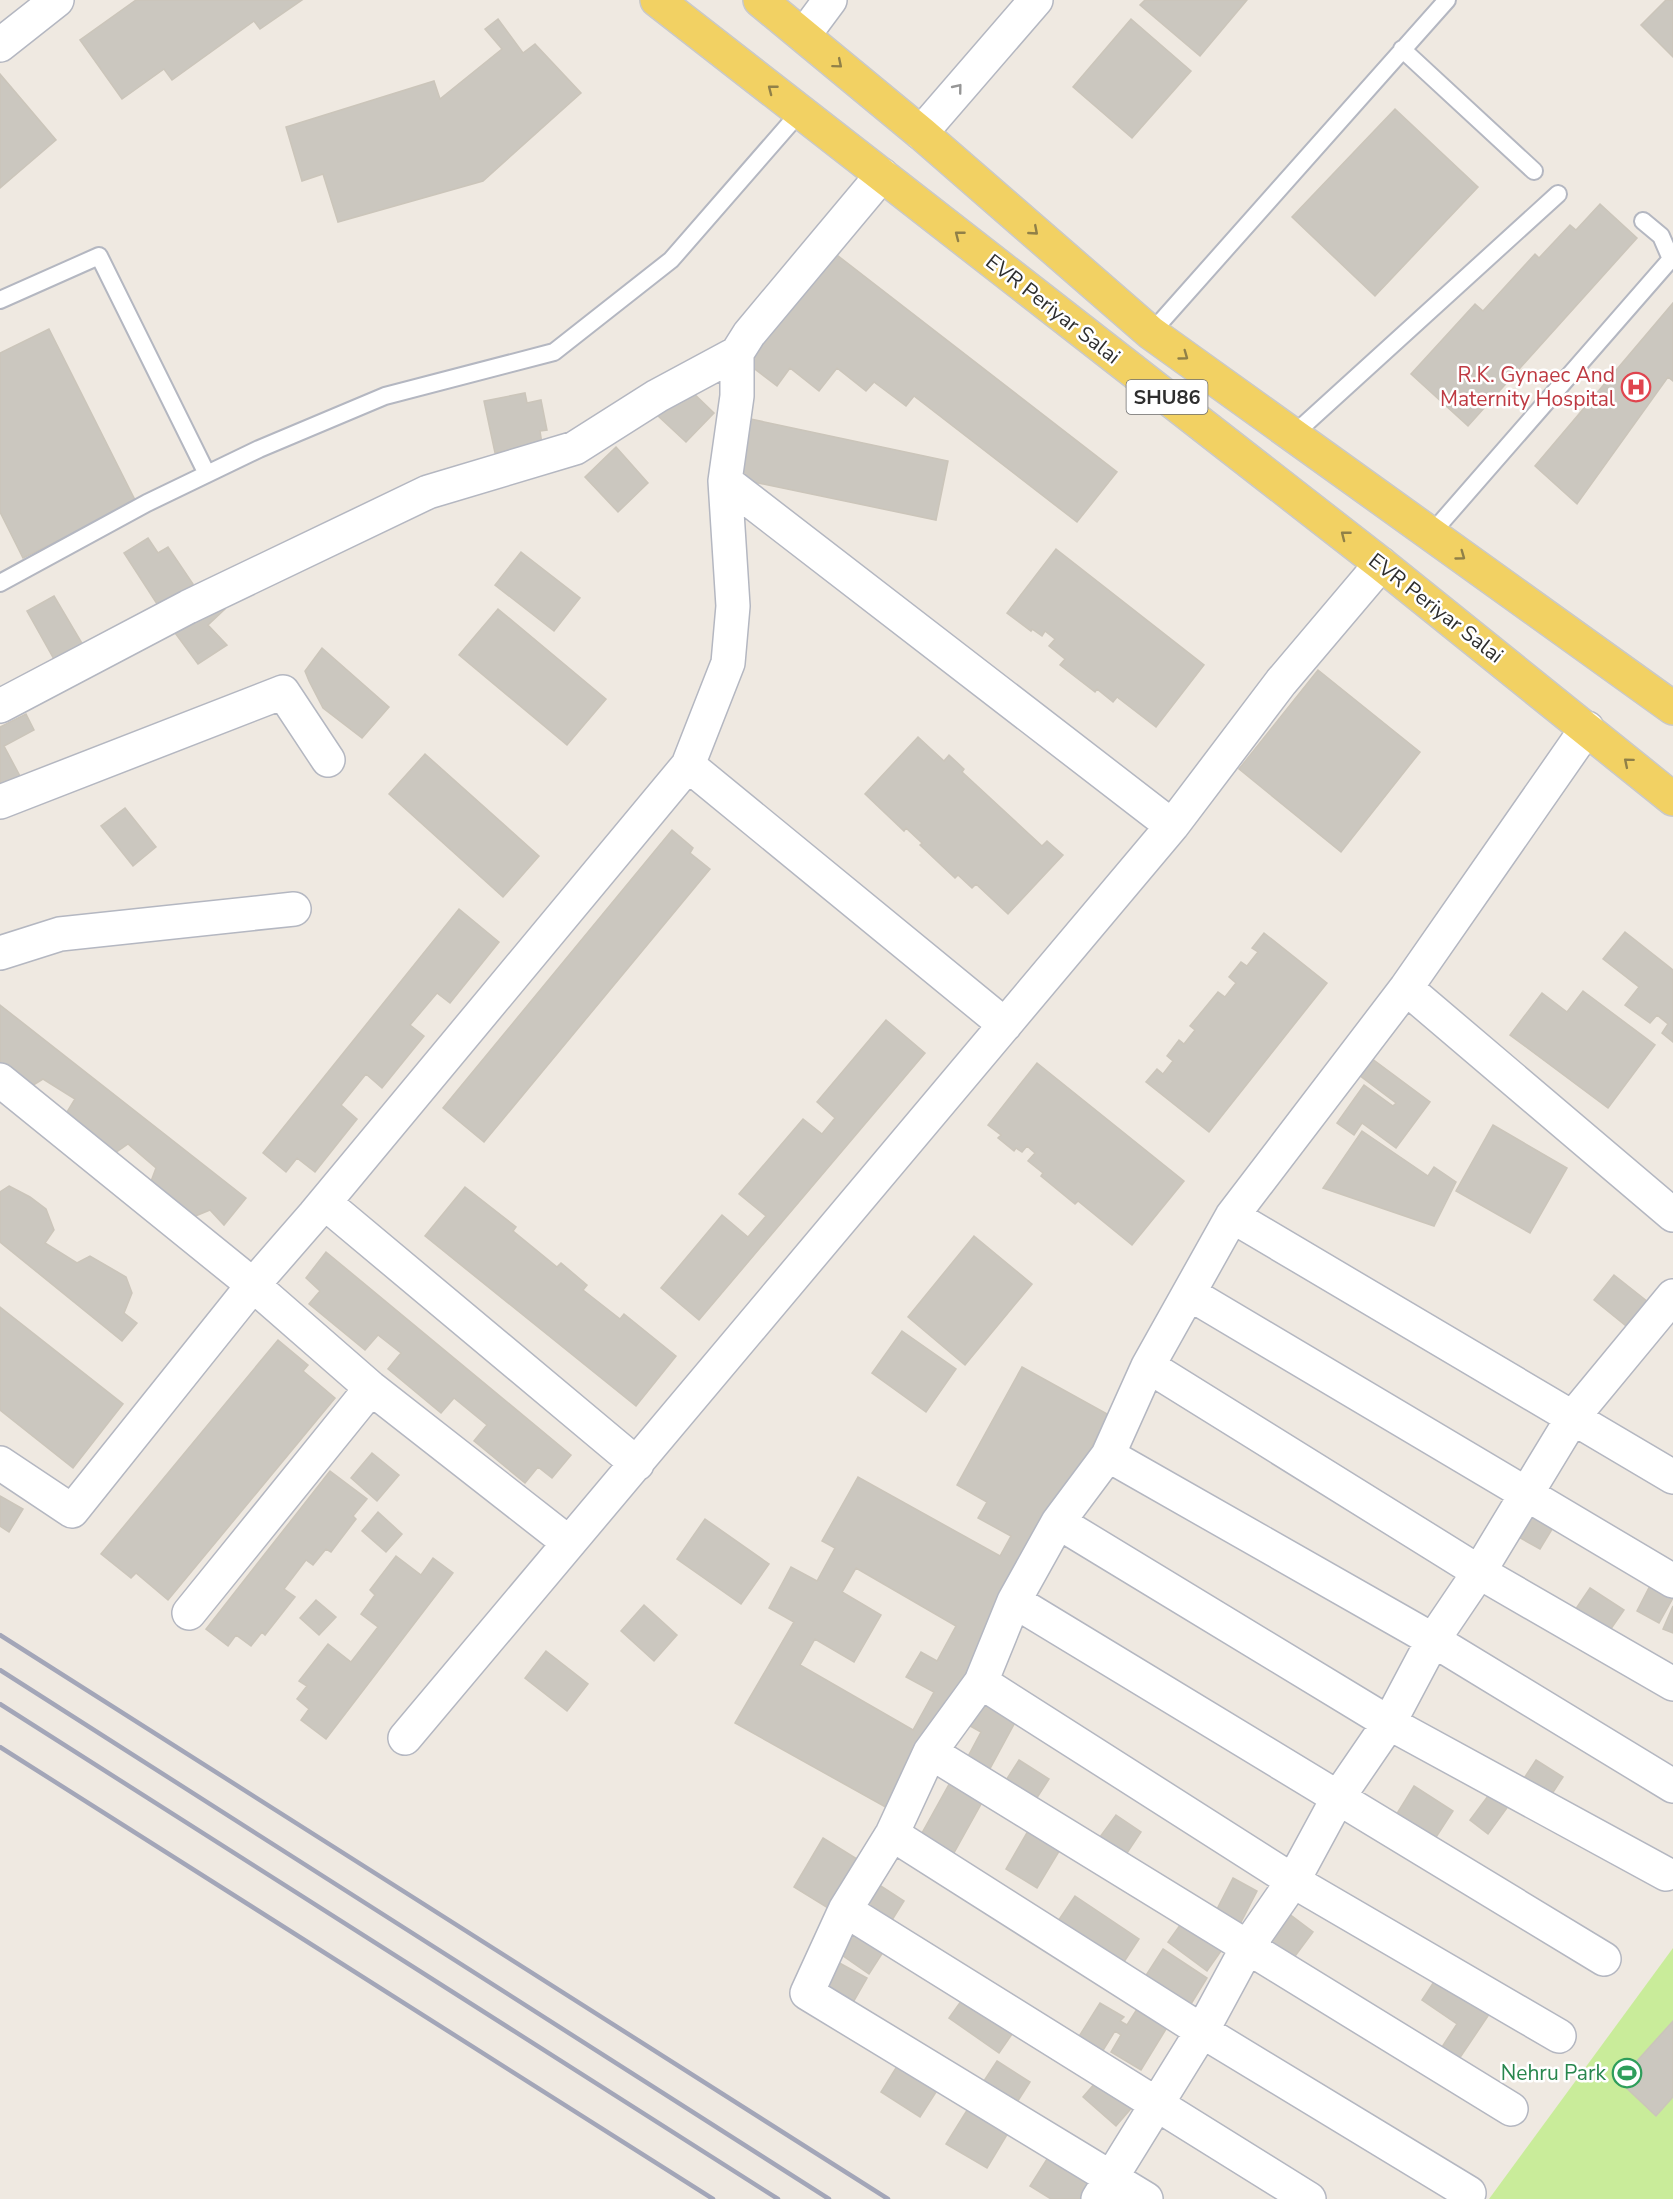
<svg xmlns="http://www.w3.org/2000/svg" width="1673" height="2199" viewBox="0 0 1673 2199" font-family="'Nunito Sans',sans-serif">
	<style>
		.pitch { fill: #c9ec9a }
		.building { fill: #cbc7bf; stroke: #cbc5ba; stroke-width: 1.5; fill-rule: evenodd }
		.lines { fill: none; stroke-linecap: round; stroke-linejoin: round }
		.service-casing { stroke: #b4b7c1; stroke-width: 20 }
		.minor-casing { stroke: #b4b7c1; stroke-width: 36 }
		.primary-casing { stroke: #c9c9c9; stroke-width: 36 }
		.service { stroke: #fff; stroke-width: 16 }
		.minor { stroke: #fff; stroke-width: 33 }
		.primary { stroke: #f2d163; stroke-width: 33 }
		.rail { stroke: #a3a6b8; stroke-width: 4.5 }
		.oneway { stroke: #908048 }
		.oneway2 { stroke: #969696 }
		.labels { text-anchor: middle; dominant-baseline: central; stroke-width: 5; stroke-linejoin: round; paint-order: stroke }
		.shield { fill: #fff; stroke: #6d6d6d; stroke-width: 1.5 }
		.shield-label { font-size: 20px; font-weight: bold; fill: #2e2e2e }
		.street-label { font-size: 21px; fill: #2e2e2e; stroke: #fff }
		.health-label { font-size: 21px; fill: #be3a42; stroke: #fff; text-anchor: end }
		.leisure-label { font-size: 21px; fill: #27864d; stroke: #fff; text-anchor: end }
	</style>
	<rect width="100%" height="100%" fill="#efe9e1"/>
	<path class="pitch" d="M1673,1948v251h-184z"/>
	<path class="building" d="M136,0h166l-42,29 -6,-8 -82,59 -8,-11 -42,30 -42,-59z
		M1145,0h102l-47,56 -60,-51z
		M1666,0h7v57l-32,-32z
		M498,19l25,34 12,-9 46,49 -98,88 -145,41 -15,-48 -21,7 -16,-54 148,-46 6,18 62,-50 -17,-20z
		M1131,19l60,52 -59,67 -59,-51z
		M0,74l56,66 -56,48z
		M1395,109l83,78 -103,109 -83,-79z
		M1600,204l37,34 -169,188 -57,-52 64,-70 8,7 52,-57 4,4 31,-33 6,5z
		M833,252l284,220 -40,50 -163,-126 -8,10 -32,-24 -8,9 -29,-23 -18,23 -29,-23 -13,18 -30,-23z
		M1673,303v78l-5,-4 -91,127 -42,-38z
		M49,329l87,173 -113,56 -23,-46v-159z
		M686,386l28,27 -28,29 -29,-27z
		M525,393l2,10 14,-3 6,30 -7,1 2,13 -47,9 -11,-52z
		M741,417l207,44 -12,59 -207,-43z
		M616,447l32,36 -30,29 -33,-35z
		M148,538l10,15 10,-6 25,37 -34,23 -35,-54z
		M1056,549l148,116 -48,62 -39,-30 -4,5 -16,-13 -2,3 -35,-27 5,-6 -16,-13 6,-7 -10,-8 -3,5 -10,-7 -1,2 -24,-18z
		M521,552l59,46 -26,33 -59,-46z
		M54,596l29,49 -28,16 -28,-50z
		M214,598l11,11 -17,16 19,20 -29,19 -31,-42z
		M498,609l108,90 -39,46 -108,-90z
		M322,648l67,59 -27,31 -39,-30 -14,-27 -4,-10z
		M1318,670l102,82 -79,100 -102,-83z
		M26,714l8,16 -30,16 17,32 -21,10v-61z
		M918,737l26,24 5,-6 15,14 -2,3 80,74 5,-5 16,14 -55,59 -32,-30 -4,4 -14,-13 -3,3 -35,-33 2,-2 -16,-15 -2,3 -39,-37z
		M425,754l114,102 -36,41 -114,-103z
		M125,808l31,39 -23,19 -32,-40z
		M672,830l21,18 -3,5 20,16 -226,273 -41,-34z
		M459,909l40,33 -49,61 -13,-10 -27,32 14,11 -42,52 -16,-14 -25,31 16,14 -42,53 -18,-14 -11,14 -23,-19z
		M1625,932l48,38v72l-11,-9 6,-9 -11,-9 -7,8 -25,-18 14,-18 -36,-28z
		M1264,933l63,50 -118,149 -63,-50 11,-13 6,5 10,-13 -6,-5 12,-16 5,4 11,-14 -5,-4 28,-34 7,5 11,-14 -7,-6 12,-15 6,4 11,-14 -6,-4z
		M1583,991l72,54 -47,63 -98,-73 32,-42 25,19z
		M0,1005l246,193 -22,27 -14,-15 -19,8 -41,-34 6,-16 -28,-24 -16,11 -37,-23 -8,-20 8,-13 -32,-20 -13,8 -30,-18z
		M886,1020l39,33 -226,267 -38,-32 61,-73 26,22 18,-21 -27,-22 64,-75 19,15 13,-16 -18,-16z
		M1371,1058l59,44 -34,46 -34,-25 -8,12 -17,-12 27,-38 29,21 3,-3 -37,-28z
		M1037,1063l147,118 -52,64 -54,-44 -3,3 -34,-28 2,-3 -15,-12 7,-8 -8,-7 -5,6 -6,-4 -2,3 -16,-13 3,-3 -13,-10z
		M1493,1125l74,43 -37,65 -74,-42z
		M1362,1131l66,45 6,-9 22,15 -22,44 -111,-38z
		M9,1186l21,11 16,12 8,21 -9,13 32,20 13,-7 36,21 6,16 -8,20 13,10 -15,18 -122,-99v-50z
		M465,1187l51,40 -3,4 44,36 4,-4 26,22 -4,5 37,29 4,-5 52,42 -40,50 -211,-170z
		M974,1236l58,48 -67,81 -57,-48z
		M326,1252l245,203 -19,23 -14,-11 -13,16 -51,-42 13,-16 -33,-27 -13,15 -53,-44 13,-16 -23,-18 -13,15 -56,-46 11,-13 -14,-13z
		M1614,1275l43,34 -21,25 -42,-34z
		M0,1307l123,97 -50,64 -73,-58z
		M902,1331l54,38 -30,43 -54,-39z
		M278,1340l30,25 -5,6 32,27 -167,202 -32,-27 -5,5 -30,-24z
		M1022,1367l87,48 -125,228 -86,171 -163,-91 59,-101 -25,-14 22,-41 26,14 18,-33 -13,-7 36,-64 142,79 11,-20 -33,-18 9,-16 -30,-17zM856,1568l100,58 -19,35 -16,-9 -15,25 28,15 -21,38 -113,-65 15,-26 39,23 27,-47 -39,-23z
		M372,1453l27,22 -22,26 -26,-23z
		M330,1471l37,28 -14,17 3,3 -25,33 -5,-3 -13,16 -7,-5 -22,29 11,8 -30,38 -3,-3 -11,14 -15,-11 -8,11 -22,-17z
		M0,1496l23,13 -14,23 -9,-6z
		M378,1512l24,22 -16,18 -24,-21z
		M1529,1512l25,14 -14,23 -25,-14z
		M705,1519l64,45 -28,40 -64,-45z
		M396,1556l25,19 12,-17 20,15 -127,166 -25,-19 8,-11 -12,-10 10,-13 -8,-5 29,-37 23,18 27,-35 -17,-13 14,-19 -5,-5z
		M1655,1576l18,10v12l-14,25 -22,-12z
		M1590,1588l34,22 -18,26 -33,-23z
		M316,1600l20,17 -17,18 -19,-17z
		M644,1605l33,30 -23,26 -33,-30z
		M1673,1606v27l-10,-4z
		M546,1651l42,33 -21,27 -42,-33z
		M977,1692l42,23 -33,61 -22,-12 17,-32 -20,-11z
		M1019,1760l30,19 -18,28 -30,-19z
		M1536,1760l27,17 -19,29 -27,-17z
		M952,1779l33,18 -35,63 -33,-18z
		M1414,1786l39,25 -22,34 -38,-25z
		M1494,1788l18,13 -24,33 -18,-14z
		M1116,1815l25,17 -18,27 -26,-18z
		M1032,1824l32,19 -27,45 -31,-19z
		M823,1838l34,21 -29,49 -34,-21z
		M1233,1878l24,13 -19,37 -24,-13z
		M873,1881l31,20 -17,27 -31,-20z
		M1075,1896l64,43 -19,29 -64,-44z
		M1288,1913l25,19 -26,35 -25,-19z
		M1183,1921l45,20 -21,30 -39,-29z
		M858,1926l29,20 -18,28 -30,-21z
		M1163,1949l44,29 -19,31 -45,-29z
		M834,1960l33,18 -20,35 -32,-18z
		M1441,1971l53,36 -39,58 -17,-12 19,-29 -35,-24z
		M969,1990l50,34 -20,29 -50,-35z
		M1144,1998l30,18 -33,54 -30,-18 10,-17 -6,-4 -13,21 -24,-14 22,-35 24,14 -4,4 7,4z
		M1673,2021v76l-17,19 -37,-35z
		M997,2061l33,21 -16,25 -34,-20z
		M899,2063l39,26 -18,28 -39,-25z
		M1102,2075l33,29 -19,22 -33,-29z
		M974,2099l40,24 -27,45 -41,-24z
		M1054,2148l43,26 -15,25h-31l-21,-13z"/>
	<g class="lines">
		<g class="service-casing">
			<path id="service" d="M1402,49l132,122
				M0,300l99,-44 108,218
				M1151,333l296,-333
				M1293,435l265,-241
				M1431,534l240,-275 -10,-23 -18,-15
				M0,583l147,-80 112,-54 126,-53 169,-44 117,-92 129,-148"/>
		</g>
		<g class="minor-casing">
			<path id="minor" d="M804,35l26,-35
				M0,45l57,-45
				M921,133l115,-133
				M725,481l447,345
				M0,706l188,-99 240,-115 147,-44 82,-52 80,-43 12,-19 133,-159
				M688,765l317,260
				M0,802l283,-110 45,68
				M0,953l60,-19 234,-25
				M1406,988l267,227
				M0,1080l253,205 118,103 198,155
				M325,1203l312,261
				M1232,1216l441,261
				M1190,1294l483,287
				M1148,1366l331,206 194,112
				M1108,1455l325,185 240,146
				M0,1463l72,48 181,-226 61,-70 374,-450 40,-102 5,-57 -8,-125 12,-85v-43
				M1058,1522l331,201 277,151
				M1014,1601l590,358
				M189,1613l182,-225
				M981,1682l312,199 266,155
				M405,1738l767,-912 109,-144 100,-118
				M930,1752l581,357
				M892,1834l310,197 267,162
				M845,1910l464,289
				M1098,2199l104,-168 46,-85 45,-65 46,-85 50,-73 44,-83 46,-68 94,-155 100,-121
				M1146,2199l-339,-206 38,-83 47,-76 38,-82 51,-70 33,-81 44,-79 50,-67 40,-89 84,-150 174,-228 181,-260"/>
		</g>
		<g class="primary-casing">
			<path id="primary" d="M657,0l724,564 292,235
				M760,0l161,133 230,200 522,375"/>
		</g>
		<use href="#service" class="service"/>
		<use href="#minor" class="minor"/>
		<use href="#primary" class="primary"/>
		<path class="rail" d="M0,1635l888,564
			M0,1670l829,529
			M0,1704l778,495
			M0,1747l713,452"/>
	</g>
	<defs><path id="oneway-chevron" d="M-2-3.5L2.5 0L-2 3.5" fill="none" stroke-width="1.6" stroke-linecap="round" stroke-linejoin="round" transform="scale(1.5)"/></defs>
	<g class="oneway">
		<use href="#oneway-chevron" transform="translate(838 64) rotate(40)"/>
		<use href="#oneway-chevron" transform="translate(772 89) rotate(-142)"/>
		<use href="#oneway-chevron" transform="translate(1034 231) rotate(41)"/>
		<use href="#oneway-chevron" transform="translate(959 235) rotate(-142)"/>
		<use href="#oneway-chevron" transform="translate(1184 356) rotate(36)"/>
		<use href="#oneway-chevron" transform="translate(1345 535) rotate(-142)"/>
		<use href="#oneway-chevron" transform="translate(1461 556) rotate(36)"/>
		<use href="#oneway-chevron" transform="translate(1628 762) rotate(-140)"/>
	</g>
	<use class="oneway2" href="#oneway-chevron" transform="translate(958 88) rotate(-51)"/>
	<defs>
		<g id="hospital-ring" transform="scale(1.5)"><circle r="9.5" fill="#fff" stroke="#e0444e" stroke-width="1.5"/><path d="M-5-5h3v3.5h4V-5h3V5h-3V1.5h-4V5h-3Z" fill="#e0444e"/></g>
		<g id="stadium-ring" transform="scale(1.5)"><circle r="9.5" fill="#fff" stroke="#2e9e5b" stroke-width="1.5"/><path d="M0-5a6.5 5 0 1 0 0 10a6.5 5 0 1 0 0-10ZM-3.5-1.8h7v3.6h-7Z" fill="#2e9e5b"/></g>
	</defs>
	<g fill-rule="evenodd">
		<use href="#hospital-ring" x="1636" y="387"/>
		<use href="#stadium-ring" x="1627" y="2073"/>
	</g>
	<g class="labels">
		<rect class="shield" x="1126.5" y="380" width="81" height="34" rx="4.5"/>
		<g class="shield-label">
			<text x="1167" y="397">SHU86</text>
		</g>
		<g class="street-label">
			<text transform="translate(1053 309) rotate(38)">EVR Periyar Salai</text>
			<text transform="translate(1436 608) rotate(38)">EVR Periyar Salai</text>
		</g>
		<g class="health-label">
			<text x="1615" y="375">R.K. Gynaec And<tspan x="1615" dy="24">Maternity Hospital</tspan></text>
		</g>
		<g class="leisure-label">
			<text x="1606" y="2073">Nehru Park</text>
		</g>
	</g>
</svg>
